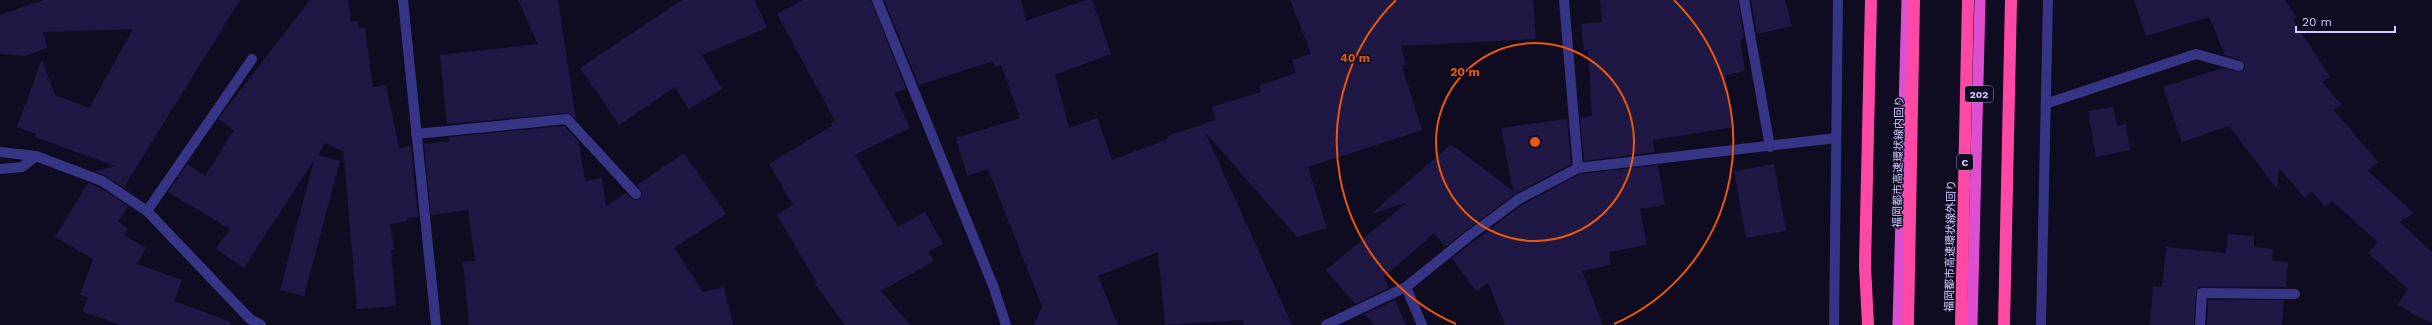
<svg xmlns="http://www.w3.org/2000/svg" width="2432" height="325" viewBox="0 0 2432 325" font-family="'Work Sans','Noto Sans JP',sans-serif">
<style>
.building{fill:#1f1744}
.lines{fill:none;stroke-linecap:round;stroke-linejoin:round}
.minor{stroke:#363484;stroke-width:10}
.trunk{stroke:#de4ed1;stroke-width:11}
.motorway{stroke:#ff48a3;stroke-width:12}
.ring{fill:none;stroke:#e8590c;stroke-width:2}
.labels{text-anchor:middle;stroke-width:3;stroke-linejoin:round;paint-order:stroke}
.shield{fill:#0f0c22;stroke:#9893bd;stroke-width:1}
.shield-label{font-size:10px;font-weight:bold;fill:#d2cdff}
.street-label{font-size:11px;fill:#d2cdff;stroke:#0f0c22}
.centre{fill:#e8590c;stroke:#0f0c22;stroke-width:2}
.ring-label{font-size:12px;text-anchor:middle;font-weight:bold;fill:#e8590c;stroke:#0f0c22;stroke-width:3;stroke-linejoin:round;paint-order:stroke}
</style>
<rect width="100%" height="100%" fill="#0f0c22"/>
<g class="building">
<polygon points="44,0 240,0 124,187 136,196 106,176 95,171 115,166 35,137 36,134 17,127 42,59 55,95 89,108 133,29 43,32 47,48 25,56 0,54 0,15"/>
<polygon points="310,0 348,0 351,22 357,21 359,28 365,28 373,87 386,85 399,148 411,146 418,217 407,218 408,221 390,224 394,249 391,249 396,306 357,309 343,146 342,151 325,143 318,155 340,161 304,296 280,290 314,160 244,268 216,249 230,229 168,192 187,164 205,176 234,130 218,119"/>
<polygon points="518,0 558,0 576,119 566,113 447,124 440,55 538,44"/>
<polygon points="682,0 755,0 767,28 702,55 722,89 689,109 675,87 619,125 580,68"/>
<polygon points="803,0 871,0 906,89 894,93 910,128 855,155 898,227 925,212 943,244 928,252 934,261 881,291 910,325 845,325 815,284 817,283 777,215 793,205 769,164 832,126 831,123 835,121 777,14"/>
<polygon points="884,0 1021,0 1026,21 1086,0 1092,0 1111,54 1055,75 1069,128 1097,118 1112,160 1168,139 1167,136 1216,120 1212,107 1261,92 1259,85 1296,73 1292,60 1311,54 1290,0 1533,0 1536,39 1401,46 1406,65 1402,66 1422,130 1308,167 1327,228 1297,237 1205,132 1292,325 1244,325 1242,320 1165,325 1158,252 1098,276 1118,325 1034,325 1042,306 988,169 967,176 956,138 1020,118 1001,65 995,67 993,61 919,85"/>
<polygon points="1600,0 1738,0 1744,38 1740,39 1745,71 1726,75 1734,127 1653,140 1655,152 1584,161 1580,118 1592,116 1588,50 1584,51 1581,24 1602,22"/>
<polygon points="1751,0 1785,0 1792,26 1757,34"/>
<polygon points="2134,0 2285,0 2297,18 2293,20 2330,77 2322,82 2341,104 2334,110 2378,162 2368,171 2414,213 2400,222 2432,252 2432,323 2413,314 2398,304 2408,289 2368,253 2378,242 2332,201 2325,207 2312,191 2305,198 2279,168 2277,189 2229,126 2182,142 2163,87 2222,68 2241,72 2245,68 2245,64 2241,60 2225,55 2209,17 2146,36"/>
<polygon points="2113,107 2117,126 2126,124 2130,150 2096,157 2088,111"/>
<polygon points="1567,119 1571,164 1515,194 1445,247 1434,233 1384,277 1389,288 1355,304 1326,270 1406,203 1371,214 1451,144 1513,191 1501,128"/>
<polygon points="564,126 579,142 585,181 602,178 606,206 626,193 634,200 640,199 642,192 637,185 684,153 726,214 674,248 703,292 724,287 733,325 469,325 463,262 475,261 468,210 431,215 424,144 449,141 449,137"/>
<polygon points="1774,164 1786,231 1746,238 1734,171"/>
<polygon points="1658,165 1665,205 1640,209 1647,245 1609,252 1611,265 1582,271 1603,325 1505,325 1488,283 1476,291 1452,258 1522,205 1580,174"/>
<polygon points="88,183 99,187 128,206 118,222 128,228 124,235 146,248 137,264 182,280 174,301 231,322 231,325 120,325 82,311 88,297 80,295 93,259 55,237"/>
<polygon points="2228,234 2254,236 2254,247 2273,249 2272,261 2288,262 2286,287 2199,287 2196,293 2194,325 2150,325 2153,286 2162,287 2166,247 2226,253"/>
<polygon points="1395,300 1406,325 1374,325 1364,314"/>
<polygon points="2208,300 2284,300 2282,325 2207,325"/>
</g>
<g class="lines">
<g class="minor">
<polyline points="403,0 436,325"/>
<polyline points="877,0 994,288 1006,325"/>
<polyline points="1564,0 1578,168"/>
<polyline points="1744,0 1770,147"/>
<polyline points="2048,103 2196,54 2239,66"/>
<polyline points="416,134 567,119 636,194"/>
<polyline points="0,152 36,156"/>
<polyline points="0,169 22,167 36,156 102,181 147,211 250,319 261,325"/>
<polyline points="147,211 252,59"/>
<polyline points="1406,287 1422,325"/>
<polyline points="1326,325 1406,287 1469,236 1519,199 1578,168 1836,138"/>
<polyline points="1834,325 1838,0"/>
<polyline points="2041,325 2048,0"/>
<polyline points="2200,325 2202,293 2295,294"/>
</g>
<g class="trunk">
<polyline points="1898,325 1907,0"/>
<polyline points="1972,325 1980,0"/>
</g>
<g class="motorway">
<polyline points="1868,325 1865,266 1871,0"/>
<polyline points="1908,325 1914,0"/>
<polyline points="1961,325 1968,0"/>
<polyline points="2004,325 2011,0"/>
</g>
</g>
<g class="ring">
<circle cx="1535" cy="142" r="99"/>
<path d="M1456 324A199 199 0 0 1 1396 0M1674 0A199 199 0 0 1 1614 324"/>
</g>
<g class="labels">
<g class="shield">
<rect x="1965" y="86" width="28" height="16" rx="3"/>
<rect x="1957" y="154" width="16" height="16" rx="3"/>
</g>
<g class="shield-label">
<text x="1979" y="98">202</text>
<text x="1965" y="166">C</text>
</g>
<g class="street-label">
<text transform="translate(1898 162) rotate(-89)" y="4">福岡都市高速環状線内回り</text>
<text transform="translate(1950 246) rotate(-89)" y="4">福岡都市高速環状線外回り</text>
</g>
</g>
<circle cx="1535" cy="142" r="6" class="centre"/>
<g class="ring-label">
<text x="1355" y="62">40 m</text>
<text x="1465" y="76">20 m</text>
</g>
<path d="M2296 26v6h99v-6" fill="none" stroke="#d2cdff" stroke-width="2"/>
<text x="2302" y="26" font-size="12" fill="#d2cdff" stroke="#0f0c22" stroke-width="3" paint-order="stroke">20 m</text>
</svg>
